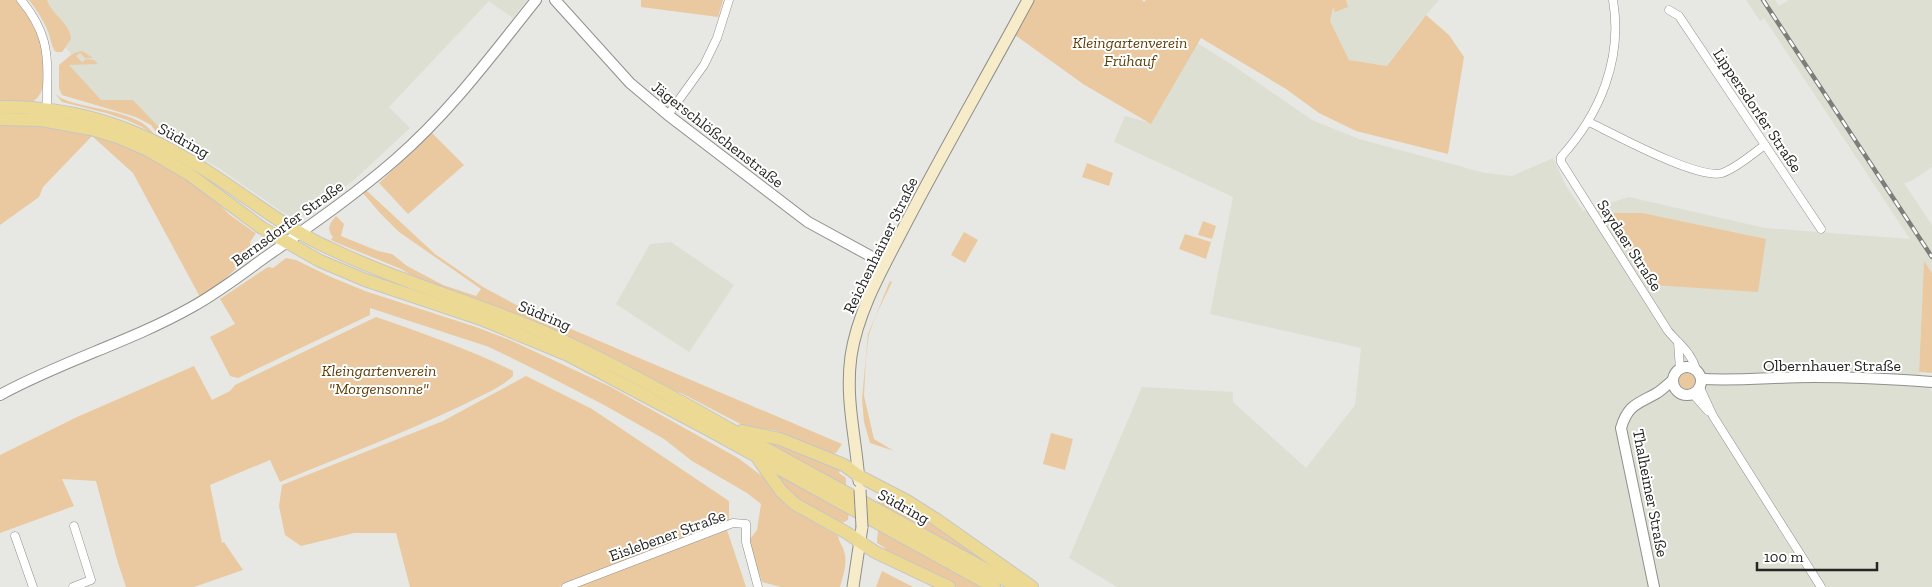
<svg xmlns="http://www.w3.org/2000/svg" width="1932" height="587" viewBox="0 0 1932 587" font-family="'Zilla Slab',serif">
<style>
.built{fill:#dddfd3}
.green{fill:#eac9a0}
.lines{fill:none;stroke-linecap:round;stroke-linejoin:round}
.minor-casing{stroke:#8f8f8b;stroke-width:9}
.tertiary-casing{stroke:#8f8f8b;stroke-width:12}
.secondary-casing{stroke:#8f8f8b;stroke-width:13}
.primary-casing{stroke:#c6c6c6;stroke-width:14}
.minor{stroke:#fff;stroke-width:8}
.tertiary{stroke:#fff;stroke-width:10}
.secondary{stroke:#f6ecc9;stroke-width:11}
.primary{stroke:#ecd993;stroke-width:12}
.rail-casing{stroke:#7d7d7a;stroke-width:4.5}
.rail{stroke:#fff;stroke-width:2.5;stroke-dasharray:8;stroke-linecap:butt}
.secondary-bridge-casing{stroke:#8f8f8b;stroke-width:13;stroke-linecap:butt}
.secondary-bridge{stroke:#f6ecc9;stroke-width:11}
.labels{text-anchor:middle;stroke-width:4;stroke-linejoin:round;paint-order:stroke}
.park-label{font-size:16px;font-style:italic;fill:#5e3d05;stroke:#fff}
.street-label{font-size:16px;fill:#252523;stroke:#fff}
</style>
<rect width="100%" height="100%" fill="#e7e8e3"/>
<g class="built">
<polygon points="29,0 527,0 513,18 489,1 389,107 410,128 354,180 306,216 296,218 285,214 217,167 157,133 151,125 140,119 113,109 62,95 59,88 59,65 71,54 66,48 60,52 54,51 46,27 37,10"/>
<polygon points="1330,0 1439,0 1419,23 1387,66 1349,60 1330,21 1333,3"/>
<polygon points="1746,0 1775,0 1779,6 1789,0 1932,0 1932,167 1911,181 1904,183 1932,225 1932,273 1924,262 1919,372 1932,392 1932,587 1117,587 1069,558 1142,387 1233,392 1233,402 1306,468 1355,405 1361,348 1210,314 1233,197 1114,142 1125,116 1151,123 1197,43 1234,66 1312,120 1359,139 1485,173 1512,176 1553,158 1566,186 1583,211 1629,197 1765,228 1910,239 1764,18 1760,21"/>
<polygon points="671,242 734,285 689,352 616,304 650,244"/>
</g>
<g class="green">
<path d="M0 0H16C23 8 30 16 35 25 42 41 52 88 35 100 26 105 10 103 0 103Z"/>
<path d="M29 0H47C52 15 70 23 71 39L62 52H56C51 47 51 39 49 33 44 21 37 10 29 0Z"/>
<polygon points="641,0 723,0 718,17 641,7"/>
<polygon points="1030,0 1142,0 1144,2 1146,0 1346,0 1348,7 1335,12 1333,7 1330,21 1349,60 1387,66 1426,15 1449,35 1464,57 1448,154 1356,131 1319,113 1286,89 1201,38 1151,124 1083,84 1012,33"/>
<polygon points="82,51 93,58 85,58 80,53 76,56 82,62 86,59 94,60 98,64 69,65 101,100 133,100 172,141 157,133 151,125 136,117 62,95 59,88 59,65 74,53"/>
<path d="M54 92C57 95 60 98 63 99 85 109 142 111 154 135L142 127 127 120 106 113 62 102Z"/>
<polygon points="0,125 54,127 94,134 147,154 204,190 230,215 254,232 256,233 250,242 252,254 218,285 200,297 133,173 92,136 43,187 39,197 0,225"/>
<polygon points="432,133 464,165 408,214 379,183"/>
<polygon points="1087,163 1113,173 1109,186 1082,177"/>
<path d="M366 190 435 254 483 287 524 309 842 444 836 453 829 454 774 430 746 427 681 393 669 389 416 278 401 269 335 242 331 240 333 237C326 229 330 223 336 216L344 224 341 236 378 251 392 254 407 266 443 285 476 296 481 289 399 232 380 213 362 192Z"/>
<polygon points="1607,213 1642,213 1766,239 1758,292 1653,285"/>
<polygon points="1203,221 1216,226 1212,239 1198,235"/>
<polygon points="964,232 978,240 965,263 951,255"/>
<polygon points="1185,234 1211,242 1206,259 1179,249"/>
<path d="M286 258 296 260 331 277 365 291 476 327 510 340 611 387 738 458 766 479 788 507 838 536C839 542 843 546 844 551 848 562 843 576 840 587H781L762 582 751 549 750 539 757 530 761 504 747 493 692 461 664 439 604 405 544 374 489 347 370 308V315L238 378 230 376 210 337 235 324 220 299 268 267 273 268Z"/>
<polygon points="1924,261 1932,273 1932,373 1919,372"/>
<polygon points="890,281 892,282 876,315 869,334 866,358 864,396 874,439 894,451 870,443 864,422 862,399 868,334"/>
<path d="M376 317C422 333 469 349 513 371V376C501 388 482 395 467 403 406 432 343 456 280 482L270 460 210 485 222 543 224 542 243 570 194 587H126L118 563 96 481 62 479 74 506 0 533V455L77 417 194 366 212 400 230 391 235 385Z"/>
<circle cx="1687" cy="381" r="8"/>
<polygon points="526,376 592,409 729,501 729,520 636,559 559,587 410,587 396,533 354,533 301,546 285,535 279,506 282,485 443,421"/>
<polygon points="1051,433 1073,439 1065,470 1043,464"/>
<polygon points="760,438 775,440 840,470 839,473 846,478 846,488"/>
<polygon points="770,469 849,512 848,520 842,523 795,499"/>
<polygon points="884,495 888,495 1015,578 878,504 877,498"/>
<polygon points="878,529 985,587 957,587 884,551 885,548 877,543"/>
<polygon points="727,530 746,587 575,587"/>
<polygon points="882,571 913,587 876,587"/>
</g>
<g class="lines">
<g class="minor-casing">
<g id="minor">
<path d="M21 0C45 29 49 51 47 88 47 96 48 105 45 112"/>
<path d="M1613 0C1623 59 1600 114 1561 157V162L1668 331C1679 344 1691 352 1696 369"/>
<polyline points="1669,10 1679,16 1821,229"/>
<polyline points="668,115 704,65 717,38 729,0"/>
<path d="M1589 122C1614 134 1698 180 1722 173 1737 168 1752 154 1765 145"/>
<polyline points="1678,342 1680,369"/>
<polyline points="1700,388 1713,416 1821,587"/>
<polyline points="1693,394 1708,411"/>
<polyline points="15,536 33,587"/>
<polyline points="73,587 91,580 74,526"/>
<polyline points="566,587 733,523 746,524 746,542 758,587"/>
</g>
</g>
<g class="tertiary-casing">
<g id="tertiary">
<polyline points="555,0 630,83 668,115 808,222 885,264"/>
<circle cx="1687" cy="381" r="14"/>
<path d="M1702 379C1739 381 1776 377 1813 377 1853 377 1892 379 1932 382"/>
<path d="M0 395C62 361 130 342 192 307 219 292 242 274 267 256 311 225 356 194 396 159 450 112 492 55 536 0"/>
<path d="M1654 587 1621 428C1628 404 1638 404 1657 393 1663 389 1668 384 1673 380"/>
</g>
</g>
<g class="secondary-casing">
<g id="secondary">
<path d="M859 481C856 438 845 400 851 356 858 310 883 268 904 227 944 150 987 76 1028 0"/>
<polyline points="853,587 862,527"/>
</g>
</g>
<g class="primary-casing">
<g id="primary">
<path d="M0 107C82 106 146 131 213 175 251 200 287 229 329 248 408 286 493 307 572 345 632 373 690 407 748 439 838 488 928 538 1018 587"/>
<polyline points="0,119 41,120 91,129 118,137 148,150 189,174 262,228 320,261 365,280 481,319 568,355 709,430 994,587"/>
<polyline points="742,431 780,439 844,465 859,476 907,501 937,520 1032,587"/>
<polyline points="759,460 781,491 795,504 847,533 875,552 949,587"/>
</g>
</g>
<use href="#minor" class="minor"/>
<use href="#tertiary" class="tertiary"/>
<use href="#secondary" class="secondary"/>
<use href="#primary" class="primary"/>
<g class="rail-casing">
<polyline id="rail" points="1763,0 1932,257"/>
</g>
<use href="#rail" class="rail"/>
<g class="secondary-bridge-casing">
<polyline id="secondary-bridge" points="860,490 862,527"/>
</g>
<use href="#secondary-bridge" class="secondary-bridge"/>
</g>
<g class="labels">
<g class="park-label">
<text x="1130" y="48">Kleingartenverein<tspan x="1130" dy="18">Frühauf</tspan></text>
<text x="379" y="376">Kleingartenverein<tspan x="379" dy="18">"Morgensonne"</tspan></text>
</g>
<g class="street-label">
<text transform="translate(1758 110) rotate(56)" y="6">Lippersdorfer Straße</text>
<text transform="translate(718 134) rotate(38)" y="6">Jägerschlößchenstraße</text>
<text transform="translate(184 140) rotate(29)" y="6">Südring</text>
<text transform="translate(287 223) rotate(-36)" y="6">Bernsdorfer Straße</text>
<text transform="translate(880 245) rotate(-64)" y="6">Reichenhainer Straße</text>
<text transform="translate(1630 245) rotate(57)" y="6">Saydaer Straße</text>
<text transform="translate(545 315) rotate(23)" y="6">Südring</text>
<text x="1832" y="371">Olbernhauer Straße</text>
<text transform="translate(1651 493) rotate(79)" y="6">Thalheimer Straße</text>
<text transform="translate(904 506) rotate(29)" y="6">Südring</text>
<text transform="translate(667 535) rotate(-20)" y="6">Eislebener Straße</text>
</g>
</g>
<path d="M1757 562v8h120v-8" fill="none" stroke="#252523" stroke-width="2.5"/>
<text x="1764" y="562" font-size="15" fill="#252523" stroke="#ffffff" stroke-width="4" paint-order="stroke">100 m</text>
</svg>
